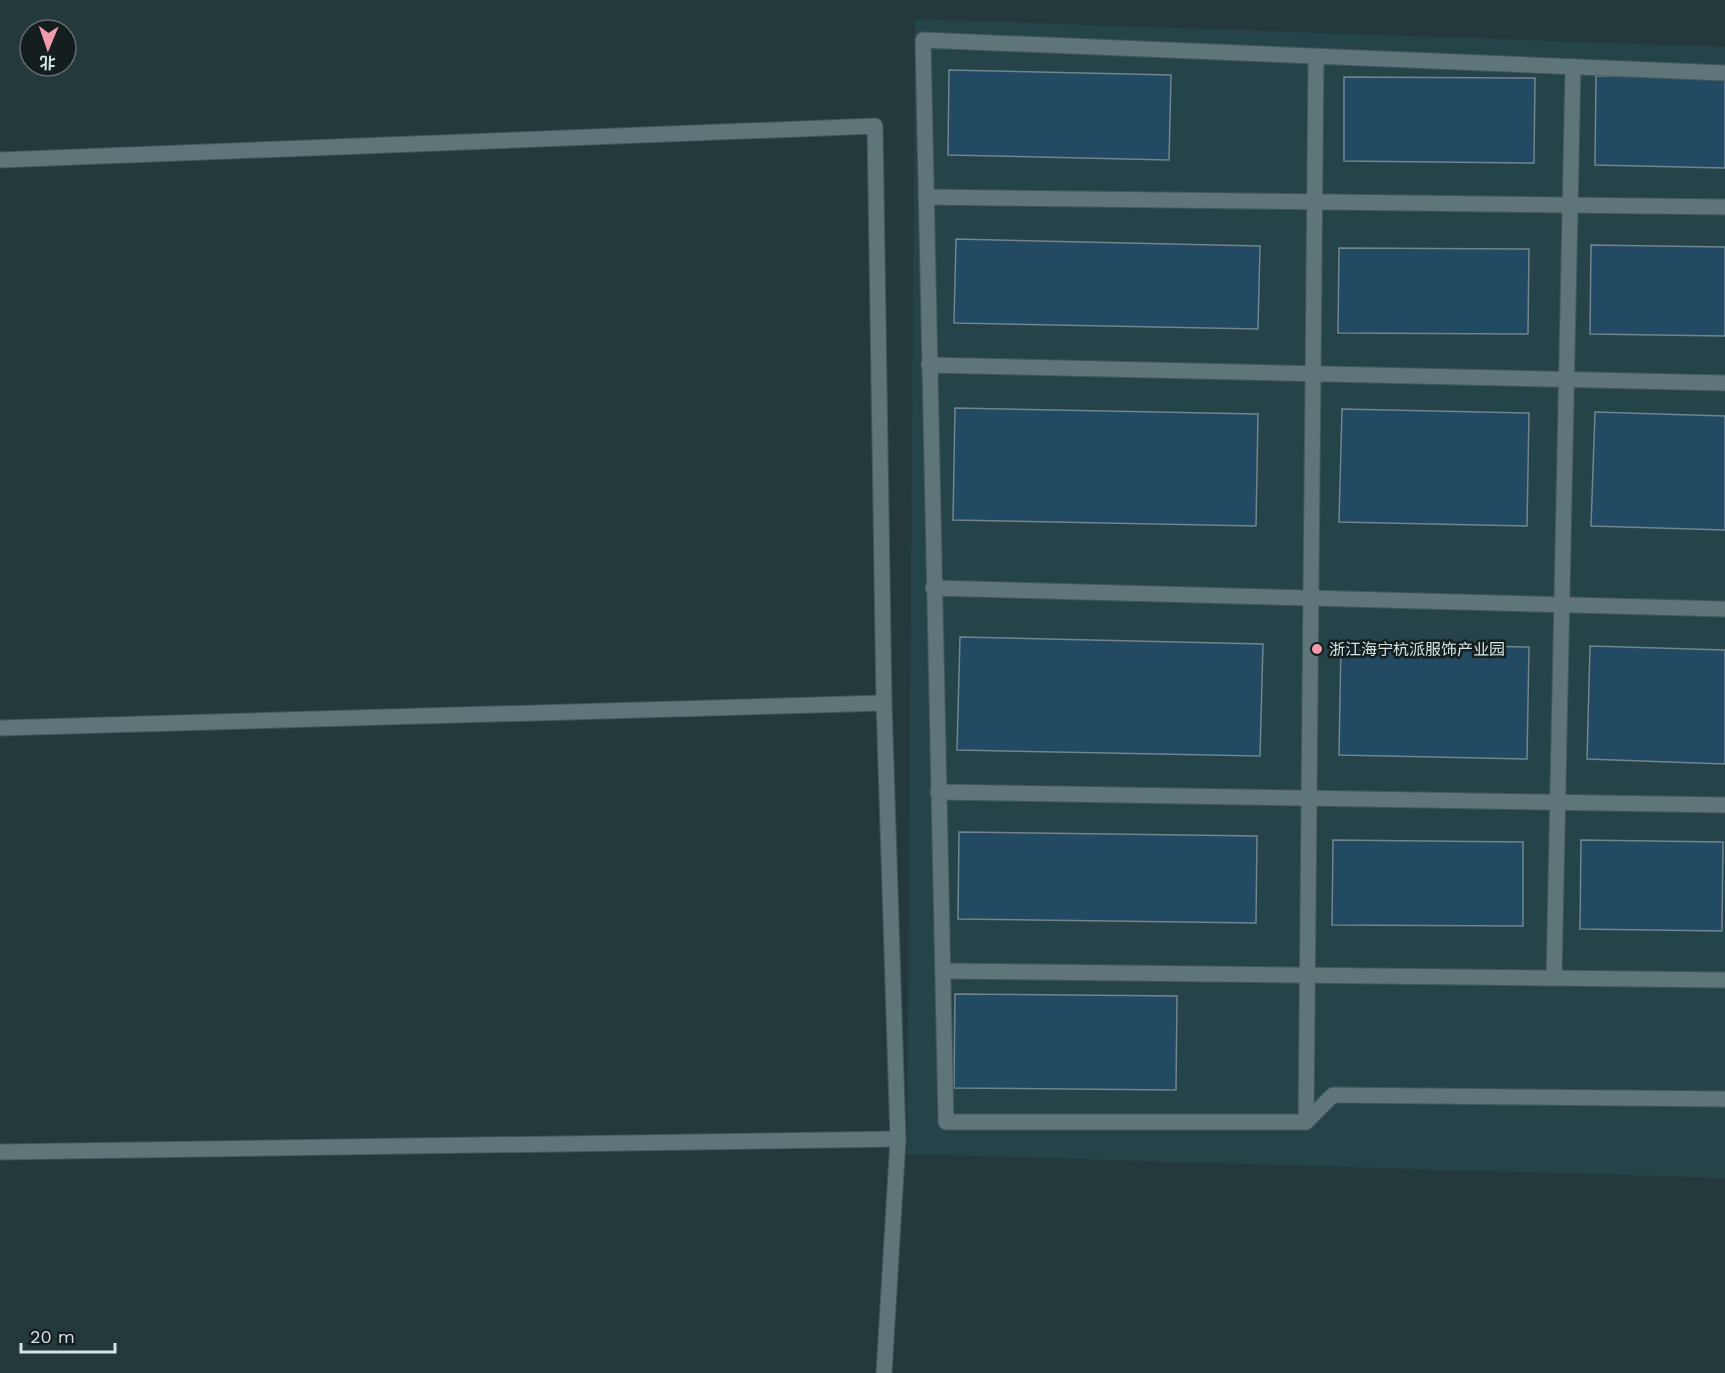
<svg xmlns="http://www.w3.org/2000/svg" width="1725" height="1373" viewBox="0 0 1725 1373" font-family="'Work Sans','Noto Sans SC',sans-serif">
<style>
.built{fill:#254449}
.building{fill:#224a63;stroke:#728490;stroke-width:1.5}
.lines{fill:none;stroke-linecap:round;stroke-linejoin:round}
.minor-casing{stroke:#435759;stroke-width:17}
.minor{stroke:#5e7679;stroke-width:15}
.poi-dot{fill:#f39aac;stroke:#141e1f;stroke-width:2}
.labels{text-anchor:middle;stroke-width:5;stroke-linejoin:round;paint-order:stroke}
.poi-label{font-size:16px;fill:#d6e3e5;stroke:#141e1f;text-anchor:start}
</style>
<rect width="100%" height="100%" fill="#23393c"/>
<polygon class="built" points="915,19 1725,47 1725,1178 907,1154"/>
<g class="building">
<polygon points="949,70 1171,75 1169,160 948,155"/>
<polygon points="1596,76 1725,78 1725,168 1595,165"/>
<polygon points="1344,77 1535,78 1534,163 1344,161"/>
<polygon points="956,239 1260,246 1258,329 954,323"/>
<polygon points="1591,245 1725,247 1725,336 1590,334"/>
<polygon points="1339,248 1529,249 1528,334 1338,333"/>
<polygon points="955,408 1258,414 1256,526 953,520"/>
<polygon points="1342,409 1529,413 1527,526 1339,522"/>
<polygon points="1595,412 1725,416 1725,530 1591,526"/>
<polygon points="960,637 1263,644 1260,756 957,750"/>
<polygon points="1341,643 1529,647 1527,759 1339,755"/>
<polygon points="1590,646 1725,650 1725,764 1587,759"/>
<polygon points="959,832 1257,836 1256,923 958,919"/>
<polygon points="1333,840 1523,842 1523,926 1332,925"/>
<polygon points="1581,840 1723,842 1722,931 1580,929"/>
<polygon points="955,994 1177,996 1176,1090 954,1088"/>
</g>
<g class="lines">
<g class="minor-casing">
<g id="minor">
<polyline points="1725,73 923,40 946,1122 1306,1122 1333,1095 1725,1099"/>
<polyline points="0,160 875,126 884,703 898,1139 884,1373"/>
<polyline points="926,197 1725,207"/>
<polyline points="929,365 1725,383"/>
<polyline points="933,588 1725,609"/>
<polyline points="0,728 884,703"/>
<polyline points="938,792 1725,805"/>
<polyline points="943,971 1725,980"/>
<polyline points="1554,978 1573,67"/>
<polyline points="1306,1122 1316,57"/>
<polyline points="0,1152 898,1139"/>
</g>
</g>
<use href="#minor" class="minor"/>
</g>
<circle class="poi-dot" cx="1317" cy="649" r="6"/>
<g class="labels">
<g class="poi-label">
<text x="1329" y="655">浙江海宁杭派服饰产业园</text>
</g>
</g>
<g transform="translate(48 48) rotate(182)"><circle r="28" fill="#141e1f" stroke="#626d6e" stroke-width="1.5"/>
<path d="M0-4.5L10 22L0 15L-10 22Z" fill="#f39aac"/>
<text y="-9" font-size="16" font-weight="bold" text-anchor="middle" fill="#d6e3e5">北</text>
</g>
<path d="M21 1343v9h94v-9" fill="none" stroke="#d6e3e5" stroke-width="3"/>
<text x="30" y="1343" font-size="18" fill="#d6e3e5" stroke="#141e1f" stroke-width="4.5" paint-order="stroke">20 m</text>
</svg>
